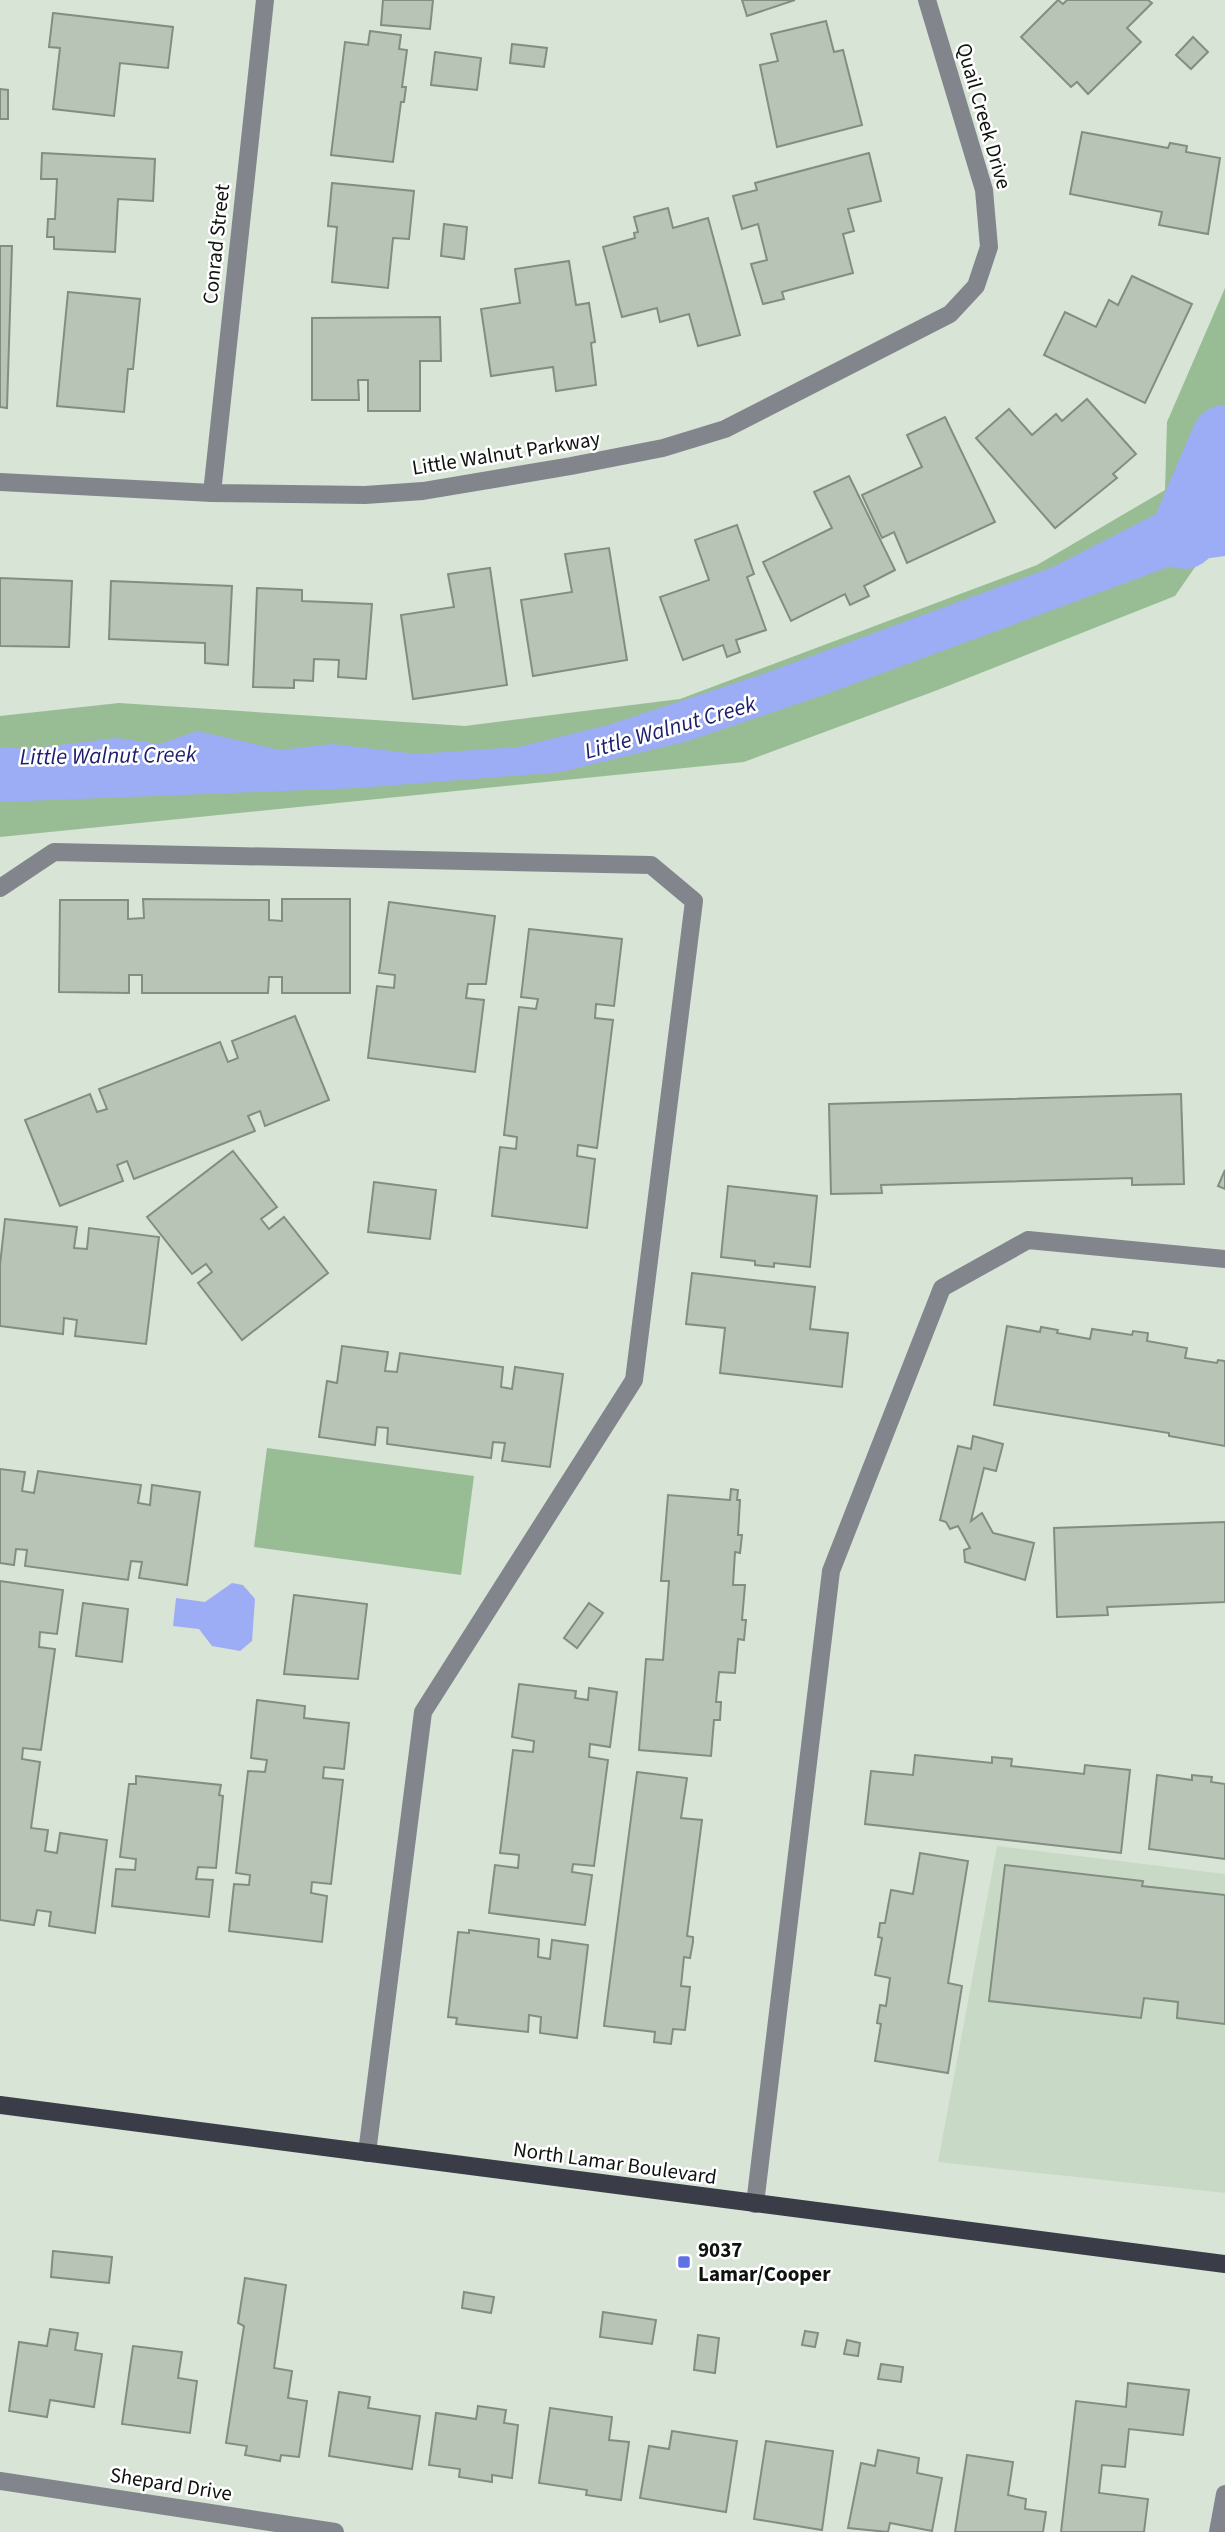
<svg xmlns="http://www.w3.org/2000/svg" width="1225" height="2532" viewBox="0 0 1225 2532" font-family="'Source Sans 3',sans-serif">
<style>
.built{fill:#c8dac6}
.green{fill:#98bd94}
.water{fill:#9dadf5}
.lines{fill:none;stroke-linecap:round;stroke-linejoin:round}
.river{stroke:#9dadf5;stroke-width:68}
.building{fill:#b8c4b6;stroke:#828e81;stroke-width:2}
.lane{stroke:#83858c;stroke-width:18}
.street{stroke:#83858c;stroke-width:18}
.primary{stroke:#3a3d48;stroke-width:18}
.poi-dot{fill:#6070e7;stroke:#fff;stroke-width:2.5}
.labels{text-anchor:middle;stroke-width:5;stroke-linejoin:round;paint-order:stroke}
.street-label{font-size:21px;fill:#0f130f;stroke:#fff}
.poi-label{font-size:21px;font-weight:bold;fill:#0f130f;stroke:#fff;text-anchor:start}
.water-label{font-size:23px;font-style:italic;fill:#1d1d6e;stroke:#fff}
</style>
<rect width="100%" height="100%" fill="#d7e4d6"/>
<polygon class="built" points="997,1846 1225,1874 1225,2193 938,2162"/>
<g class="green">
<polygon points="1225,288 1225,524 1175,596 935,691 744,762 0,837 0,716 119,703 465,726 680,699 1037,565 1165,490 1167,422"/>
<polygon points="267,1448 474,1476 461,1575 254,1547"/>
</g>
<g class="water">
<polygon points="1202,510 1225,513 1225,556 1182,562 821,696 688,741 561,772 359,788 0,802 0,747 27,749 116,738 160,744 197,731 280,750 333,744 417,754 518,747 608,725 763,674 1053,567 1156,514"/>
<polygon points="232,1583 243,1585 255,1599 252,1641 240,1651 212,1646 199,1629 173,1626 176,1598 205,1602"/>
</g>
<g class="lines">
<polyline class="river" points="1184,535 1225,439"/>
</g>
<g class="building">
<polygon points="383,0 433,0 430,29 381,25"/>
<polygon points="742,0 795,0 747,16"/>
<polygon points="1058,0 1063,4 1067,0 1148,0 1152,3 1127,28 1141,42 1088,94 1077,82 1071,87 1021,37"/>
<polygon points="53,13 173,27 168,68 120,63 114,116 53,109 60,48 49,47"/>
<polygon points="826,21 834,52 843,50 862,125 777,147 760,65 778,61 771,34"/>
<polygon points="370,31 401,35 399,49 407,50 402,87 406,87 404,102 401,102 393,162 331,155 345,42 368,45"/>
<polygon points="1193,37 1208,52 1191,69 1176,55"/>
<polygon points="512,44 547,48 544,67 510,63"/>
<polygon points="435,52 481,58 477,90 431,85"/>
<polygon points="0,89 8,90 8,119 0,119"/>
<polygon points="1082,132 1168,148 1170,143 1187,146 1186,152 1220,158 1208,234 1159,225 1162,212 1070,194"/>
<polygon points="42,153 155,159 153,201 118,199 115,252 54,249 54,237 47,237 48,219 55,219 57,179 41,179"/>
<polygon points="869,153 881,201 848,209 854,231 843,234 853,273 782,292 784,299 763,304 751,264 767,260 758,224 742,229 733,196 757,190 755,183"/>
<polygon points="332,183 414,191 409,239 393,238 388,288 332,282 337,227 328,226"/>
<polygon points="668,208 673,228 708,218 740,335 698,346 689,314 660,322 657,308 622,317 603,247 635,238 634,233 638,232 634,217"/>
<polygon points="444,224 467,227 464,259 441,256"/>
<polygon points="0,246 12,246 7,408 0,407"/>
<polygon points="569,261 576,305 589,303 595,342 591,343 596,385 556,391 553,367 491,376 481,309 520,303 515,269"/>
<polygon points="1132,276 1192,304 1145,403 1044,355 1065,312 1096,327 1109,300 1118,305"/>
<polygon points="68,292 140,299 133,369 128,369 124,412 57,406"/>
<polygon points="440,317 441,361 420,361 420,411 368,411 368,380 358,380 359,400 312,400 312,318"/>
<polygon points="1087,399 1136,454 1113,474 1117,478 1055,528 976,438 1009,409 1032,435 1056,414 1062,421"/>
<polygon points="945,417 995,522 907,563 894,532 882,538 862,495 922,467 907,435"/>
<polygon points="849,476 895,570 864,586 869,596 850,605 845,594 791,621 763,562 832,528 814,492"/>
<polygon points="737,525 754,574 747,577 766,630 736,640 740,652 727,657 723,645 683,660 660,597 709,580 695,540"/>
<polygon points="609,548 627,660 533,676 521,600 572,592 565,554"/>
<polygon points="490,568 507,685 413,699 401,615 454,607 448,574"/>
<polygon points="0,578 72,581 69,647 0,646"/>
<polygon points="111,581 232,586 228,665 205,663 205,643 109,639"/>
<polygon points="257,588 302,590 302,601 372,604 366,679 338,677 339,660 314,659 313,681 294,680 294,688 253,687"/>
<polygon points="143,899 269,900 269,920 282,921 282,899 350,899 350,993 282,993 282,977 269,977 268,993 142,993 142,975 129,975 129,993 59,992 60,900 128,900 128,919 144,918"/>
<polygon points="389,902 495,916 486,984 468,984 466,998 484,1000 475,1072 368,1058 377,986 394,988 395,975 379,973"/>
<polygon points="529,929 622,939 614,1006 596,1004 595,1018 613,1020 597,1148 578,1145 577,1156 595,1159 587,1228 492,1216 500,1147 516,1149 517,1137 504,1135 519,1007 536,1009 538,999 521,997"/>
<polygon points="295,1016 329,1100 265,1126 260,1111 248,1116 255,1131 134,1179 127,1161 117,1165 123,1181 60,1206 25,1120 90,1094 97,1112 107,1109 99,1089 220,1042 228,1062 238,1058 232,1041"/>
<polygon points="1181,1094 1184,1184 1132,1185 1132,1178 881,1185 882,1193 831,1194 829,1104"/>
<polygon points="233,1151 277,1207 261,1219 269,1229 284,1217 328,1273 242,1340 198,1283 212,1272 206,1264 192,1274 147,1217"/>
<polygon points="1225,1170 1225,1189 1218,1186"/>
<polygon points="374,1182 436,1190 430,1239 368,1232"/>
<polygon points="728,1186 817,1196 810,1267 774,1263 774,1267 755,1265 755,1261 721,1257"/>
<polygon points="5,1219 77,1227 74,1248 87,1249 89,1228 159,1237 146,1344 75,1336 77,1320 64,1318 63,1334 0,1326 0,1265"/>
<polygon points="692,1273 815,1287 810,1329 848,1333 842,1387 720,1373 725,1328 686,1324"/>
<polygon points="1007,1326 1040,1332 1041,1327 1058,1330 1057,1333 1090,1339 1092,1329 1132,1335 1133,1331 1148,1333 1147,1341 1187,1348 1185,1358 1217,1363 1218,1360 1225,1361 1225,1446 1169,1436 1169,1433 994,1405"/>
<polygon points="342,1346 388,1352 385,1371 397,1372 400,1353 503,1367 501,1387 512,1389 515,1367 563,1374 550,1467 502,1461 505,1443 493,1442 491,1458 387,1444 388,1428 377,1427 375,1445 319,1437 327,1381 337,1383"/>
<polygon points="973,1436 1003,1444 996,1471 984,1468 971,1521 982,1513 993,1533 1034,1543 1025,1580 965,1562 964,1550 970,1548 958,1526 950,1529 946,1522 940,1520 958,1446 971,1449"/>
<polygon points="0,1469 25,1472 22,1491 34,1493 38,1471 141,1485 138,1503 150,1505 152,1485 200,1492 187,1585 139,1578 142,1562 131,1561 128,1580 25,1566 27,1550 16,1549 14,1565 0,1563"/>
<polygon points="731,1489 738,1490 737,1500 740,1500 738,1535 742,1535 740,1553 735,1552 733,1585 745,1585 742,1620 746,1620 744,1640 738,1639 735,1673 719,1672 716,1702 721,1702 720,1720 714,1720 711,1756 639,1750 646,1659 663,1660 669,1581 661,1581 668,1495 730,1500"/>
<polygon points="1225,1522 1225,1602 1107,1607 1108,1615 1057,1617 1054,1528"/>
<polygon points="0,1581 63,1590 57,1634 40,1632 39,1647 55,1649 41,1750 23,1748 22,1759 40,1762 31,1828 48,1830 45,1851 57,1853 60,1833 107,1840 95,1933 49,1926 51,1912 37,1910 34,1925 0,1920"/>
<polygon points="294,1595 367,1604 358,1679 284,1674"/>
<polygon points="83,1603 128,1609 122,1662 76,1656"/>
<polygon points="589,1603 603,1613 577,1648 564,1638"/>
<polygon points="519,1684 576,1691 575,1698 588,1700 589,1688 617,1692 610,1747 590,1744 589,1757 608,1760 594,1866 573,1864 572,1872 592,1875 585,1925 489,1913 495,1865 518,1868 519,1855 500,1853 513,1750 533,1752 534,1741 512,1737"/>
<polygon points="257,1700 305,1706 304,1718 349,1723 344,1769 324,1767 323,1778 343,1780 331,1884 312,1882 311,1893 327,1896 322,1942 229,1931 234,1884 249,1885 250,1875 236,1873 248,1771 265,1772 267,1760 251,1758"/>
<polygon points="915,1755 992,1763 992,1757 1012,1759 1011,1766 1084,1774 1085,1765 1130,1770 1121,1853 865,1824 871,1771 913,1775"/>
<polygon points="637,1772 687,1778 681,1818 702,1820 687,1936 693,1937 693,1942 690,1958 684,1957 681,1986 690,1987 685,2030 673,2029 671,2044 654,2042 655,2032 604,2026"/>
<polygon points="1157,1775 1192,1780 1192,1775 1212,1777 1211,1782 1225,1784 1225,1859 1149,1849"/>
<polygon points="136,1776 221,1785 219,1795 223,1796 216,1868 198,1867 196,1879 213,1880 209,1917 112,1906 116,1869 135,1870 136,1859 120,1857 129,1784 136,1784"/>
<polygon points="920,1853 968,1861 948,1983 962,1986 948,2073 875,2061 881,2024 877,2023 880,2005 886,2006 890,1978 875,1975 882,1938 878,1937 880,1923 885,1923 891,1890 913,1894"/>
<polygon points="1005,1865 1143,1881 1142,1886 1225,1895 1225,2024 1177,2018 1178,2002 1144,1998 1141,2018 989,2001"/>
<polygon points="469,1930 539,1939 538,1957 550,1959 552,1940 588,1945 577,2038 540,2033 541,2017 529,2015 528,2032 456,2024 457,2018 448,2017 458,1932 469,1933"/>
<polygon points="53,2251 112,2257 109,2283 51,2277"/>
<polygon points="245,2278 286,2285 274,2368 292,2371 288,2398 307,2401 299,2457 281,2455 280,2461 245,2455 247,2446 226,2443 244,2326 238,2323"/>
<polygon points="464,2292 494,2297 491,2313 462,2308"/>
<polygon points="603,2312 656,2320 652,2344 600,2337"/>
<polygon points="50,2329 78,2333 75,2350 102,2354 94,2407 50,2400 47,2417 9,2411 19,2342 47,2346"/>
<polygon points="805,2331 818,2333 815,2347 802,2345"/>
<polygon points="698,2335 719,2338 715,2373 694,2370"/>
<polygon points="847,2340 860,2343 858,2356 844,2354"/>
<polygon points="133,2346 182,2352 178,2378 197,2381 190,2433 122,2424"/>
<polygon points="881,2364 903,2367 901,2382 878,2379"/>
<polygon points="1128,2383 1189,2390 1183,2435 1129,2429 1125,2467 1102,2465 1099,2493 1148,2499 1144,2532 1061,2532 1076,2401 1126,2407"/>
<polygon points="339,2392 370,2397 368,2408 420,2416 412,2469 329,2456"/>
<polygon points="478,2406 506,2410 504,2423 518,2425 512,2478 492,2475 492,2482 459,2477 460,2469 429,2465 436,2413 476,2419"/>
<polygon points="550,2408 612,2417 609,2440 629,2442 621,2500 586,2495 587,2490 539,2483"/>
<polygon points="672,2431 737,2441 726,2512 640,2498 649,2446 669,2449"/>
<polygon points="766,2441 833,2451 822,2530 754,2519"/>
<polygon points="878,2450 919,2458 917,2473 942,2478 932,2531 890,2523 888,2532 848,2528 861,2463 875,2466"/>
<polygon points="967,2455 1013,2462 1008,2495 1026,2499 1025,2509 1046,2512 1043,2532 955,2532"/>
</g>
<g class="lines">
<g class="lane">
<polyline points="0,888 54,852 651,865 694,901 634,1380 423,1712 367,2153"/>
<polyline points="755,2204 831,1571 942,1288 1028,1240 1225,1259"/>
</g>
<g class="street">
<polyline points="0,482 212,493 365,495 423,491 571,466 663,448 725,429 950,314 976,286 989,247 984,190 927,0"/>
<polyline points="212,493 265,0"/>
<polyline points="0,2481 335,2532"/>
<polyline points="1218,2532 1225,2494"/>
</g>
<polyline class="primary" points="0,2105 1225,2264"/>
</g>
<rect class="poi-dot" x="677" y="2255" width="14" height="14" rx="3.5"/>
<g class="labels">
<g class="street-label">
<text transform="translate(984 116) rotate(74)" y="7">Quail Creek Drive</text>
<text transform="translate(216 244) rotate(-84)" y="7">Conrad Street</text>
<text transform="translate(506 453) rotate(-9)" y="7">Little Walnut Parkway</text>
<text transform="translate(615 2163) rotate(8)" y="7">North Lamar Boulevard</text>
<text transform="translate(171 2484) rotate(9)" y="7">Shepard Drive</text>
</g>
<g class="poi-label">
<text x="698" y="2257">9037<tspan x="698" dy="24">Lamar/Cooper</tspan></text>
</g>
<g class="water-label">
<text transform="translate(670 727) rotate(-16)" y="8">Little Walnut Creek</text>
<text transform="translate(108 755) rotate(-1)" y="8">Little Walnut Creek</text>
</g>
</g>
</svg>
